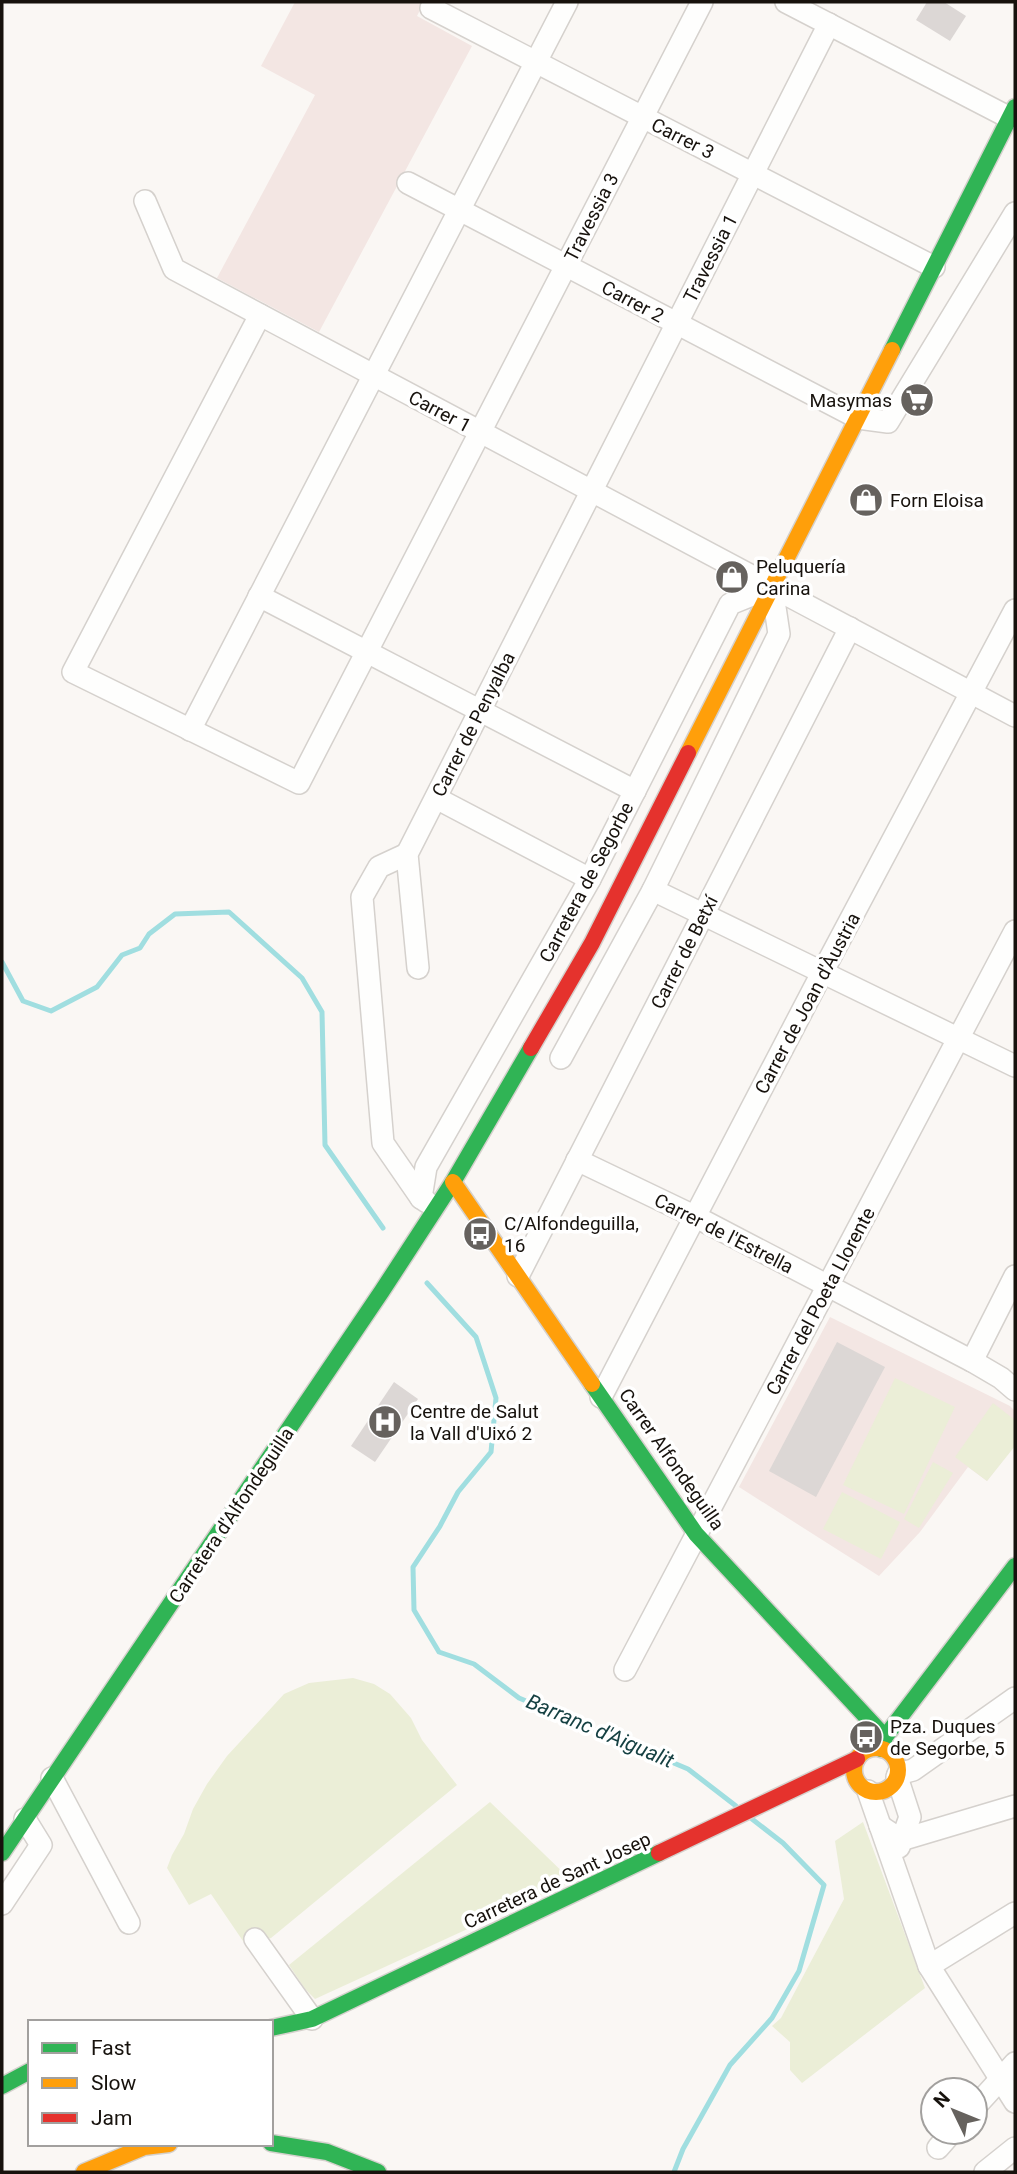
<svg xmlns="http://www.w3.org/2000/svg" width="1017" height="2174" viewBox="0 0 1017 2174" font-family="Roboto,sans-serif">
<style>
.education{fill:#f3e6e3}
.green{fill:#ebeed7}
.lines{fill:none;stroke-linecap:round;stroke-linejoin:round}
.stream{stroke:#a0dee0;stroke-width:5}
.building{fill:#dcd7d5}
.street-casing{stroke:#d5d1cd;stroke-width:24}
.fast-casing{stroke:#d5d1cd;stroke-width:19}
.slow-casing{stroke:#d5d1cd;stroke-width:19}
.jam-casing{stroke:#d5d1cd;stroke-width:19}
.street{stroke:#fefefd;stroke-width:21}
.fast{stroke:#30b455;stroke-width:16}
.slow{stroke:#ff9f0a;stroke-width:16}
.jam{stroke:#e5322d;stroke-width:16}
.labels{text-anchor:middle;stroke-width:7;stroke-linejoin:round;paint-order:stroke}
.street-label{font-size:19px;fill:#17120d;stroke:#fff}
.poi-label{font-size:19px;fill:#17120d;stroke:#fff;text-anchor:start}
.water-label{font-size:21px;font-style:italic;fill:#164143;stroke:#fff}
</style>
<rect width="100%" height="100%" fill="#faf7f4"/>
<g class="education">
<polygon points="295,2 424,2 417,16 472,46 319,332 217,278 315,95 261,66"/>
<polygon points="830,1317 1010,1406 1015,1411 1015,1445 987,1481 968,1467 920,1532 879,1576 739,1487"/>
</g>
<g class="green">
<polygon points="895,1378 955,1407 904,1514 843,1485"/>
<polygon points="993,1403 1015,1420 1015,1446 987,1481 955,1457"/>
<polygon points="933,1462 953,1473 919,1528 904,1519"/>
<polygon points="842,1492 900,1522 881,1559 823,1529"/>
<polygon points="353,1678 374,1684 390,1694 411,1718 422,1740 457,1785 271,1938 245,1944 211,1894 189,1905 167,1868 172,1855 184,1834 193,1809 207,1784 227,1756 284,1694 309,1683"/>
<polygon points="490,1802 572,1881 315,1999 305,1989 289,1965"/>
<polygon points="863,1822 925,1988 802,2083 790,2070 790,2042 772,2026 781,2018 844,1899 835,1841"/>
</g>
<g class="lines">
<g class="stream">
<polyline points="2,962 23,1001 51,1011 97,987 122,955 140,948 149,934 175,914 229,912 302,978 322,1012 325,1145 383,1228"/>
<polyline points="427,1283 476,1337 496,1398 491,1452 458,1492 440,1526 413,1567 414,1610 439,1652 474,1664 519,1698 688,1769 736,1806"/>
<polyline points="674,2172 683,2149 730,2065 772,2018 799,1971 824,1885 783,1843 752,1819"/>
</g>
</g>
<g class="building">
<polygon points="927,2 944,2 966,16 950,41 916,20"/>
<polygon points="837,1342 885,1367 816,1497 769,1471"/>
<polygon points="394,1382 418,1399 375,1462 351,1446"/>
</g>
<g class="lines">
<g class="street-casing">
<g id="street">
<polyline points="435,2 431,8 934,267"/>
<polyline points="786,2 1010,118"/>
<polyline points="408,183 858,418 888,422 1015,213"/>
<polyline points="145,201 174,269 1015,716"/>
<polyline points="260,315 73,672 299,783 702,2"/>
<polyline points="259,596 635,791"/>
<polyline points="190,730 567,2"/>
<polyline points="436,798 590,879"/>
<polyline points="407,854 379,867 362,897 383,1143 421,1198 427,1202"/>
<polyline points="653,890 1015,1066"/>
<polyline points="418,968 407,854 829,24"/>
<polyline points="561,1058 653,890 779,634 772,587"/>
<polyline points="577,1160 696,1217 972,1361 1001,1378 1015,1390"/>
<polyline points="421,1198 426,1167 590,879 730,604 772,587"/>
<polyline points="518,1276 850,628"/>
<polyline points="972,1361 1015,1276"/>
<polyline points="601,1397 822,973 1015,610"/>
<polyline points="625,1670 1015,931"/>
<polyline points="898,1774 913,1770 1015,1698"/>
<polyline points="897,1777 910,1817 899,1847"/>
<polyline points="52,1778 129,1923"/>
<polyline points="868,1791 929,1966 1015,2102"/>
<polyline points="880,1826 901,1840 1015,1806"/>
<polyline points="2,1904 41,1845 25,1819"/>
<polyline points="255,1939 312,2019"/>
<polyline points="929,1966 1015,1913"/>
<polyline points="975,2107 1015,2063"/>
<polyline points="938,2148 952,2132"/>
<polyline points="985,2172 1015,2148"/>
</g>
</g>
<g class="fast-casing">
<g id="fast">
<polyline points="892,350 1015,107"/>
<polyline points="592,1384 696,1534 885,1737"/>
<polyline points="881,1749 885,1737 1015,1566"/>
<polyline points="2,1853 382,1291 453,1182 531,1048"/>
<polyline points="271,2028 312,2019 659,1853"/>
<polyline points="2,2086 30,2071"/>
<polyline points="271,2143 327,2152 378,2172"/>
</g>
</g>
<g class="slow-casing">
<g id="slow">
<polyline points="688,753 892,350"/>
<polyline points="453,1182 592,1384"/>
<circle cx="876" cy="1770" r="22"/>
<polyline points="84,2172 144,2147 169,2144"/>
</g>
</g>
<g class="jam-casing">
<g id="jam">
<polyline points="531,1048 592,943 688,753"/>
<polyline points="659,1853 857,1759"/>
</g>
</g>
<use href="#street" class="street"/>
<use href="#fast" class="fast"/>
<use href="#slow" class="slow"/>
<use href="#jam" class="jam"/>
</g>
<defs>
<g id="supermarket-disc" transform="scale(1.75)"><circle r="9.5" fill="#66625e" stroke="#fff"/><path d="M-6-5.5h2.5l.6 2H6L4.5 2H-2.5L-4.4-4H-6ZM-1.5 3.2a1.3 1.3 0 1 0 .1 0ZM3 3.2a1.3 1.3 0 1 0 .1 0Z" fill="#fff"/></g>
<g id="shop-disc" transform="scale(1.75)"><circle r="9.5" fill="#66625e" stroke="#fff"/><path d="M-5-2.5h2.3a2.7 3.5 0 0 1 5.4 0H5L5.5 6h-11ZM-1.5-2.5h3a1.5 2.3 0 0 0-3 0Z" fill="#fff"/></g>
<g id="bus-disc" transform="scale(1.75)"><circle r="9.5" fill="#66625e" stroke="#fff"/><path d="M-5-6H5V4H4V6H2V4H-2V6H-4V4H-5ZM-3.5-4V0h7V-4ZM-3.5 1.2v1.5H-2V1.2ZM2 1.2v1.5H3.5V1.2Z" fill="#fff"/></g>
<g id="hospital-disc" transform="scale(1.75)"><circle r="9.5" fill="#66625e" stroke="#fff"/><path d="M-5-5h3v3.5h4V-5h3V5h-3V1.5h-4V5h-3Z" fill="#fff"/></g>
</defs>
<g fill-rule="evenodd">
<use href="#supermarket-disc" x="917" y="400"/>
<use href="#shop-disc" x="866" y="500"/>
<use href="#shop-disc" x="732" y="577"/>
<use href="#bus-disc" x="480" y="1234"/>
<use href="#hospital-disc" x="385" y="1422"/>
<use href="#bus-disc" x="866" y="1737"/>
</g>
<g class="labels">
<g class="street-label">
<text transform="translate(683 138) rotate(27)" y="7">Carrer 3</text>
<text transform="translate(591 217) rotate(-63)" y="7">Travessia 3</text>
<text transform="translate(710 258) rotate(-63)" y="7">Travessia 1</text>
<text transform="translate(633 301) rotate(28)" y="7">Carrer 2</text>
<text transform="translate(440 411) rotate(28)" y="7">Carrer 1</text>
<text transform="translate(473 724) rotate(-63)" y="7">Carrer de Penyalba</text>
<text transform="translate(586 882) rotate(-62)" y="7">Carretera de Segorbe</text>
<text transform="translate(684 952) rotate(-63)" y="7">Carrer de Betxí</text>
<text transform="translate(807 1003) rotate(-62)" y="7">Carrer de Joan d'Àustria</text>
<text transform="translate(724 1233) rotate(27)" y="7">Carrer de l'Estrella</text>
<text transform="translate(820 1301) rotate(-62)" y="7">Carrer del Poeta Llorente</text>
<text transform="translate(672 1459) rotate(55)" y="7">Carrer Alfondeguilla</text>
<text transform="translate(231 1515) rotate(-56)" y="7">Carretera d'Alfondeguilla</text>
<text transform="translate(557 1880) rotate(-25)" y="7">Carretera de Sant Josep</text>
</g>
<g class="poi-label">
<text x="892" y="407" text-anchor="end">Masymas</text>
<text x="890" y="507">Forn Eloisa</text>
<text x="756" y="573">Peluquería<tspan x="756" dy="22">Carina</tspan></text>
<text x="504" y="1230">C/Alfondeguilla,<tspan x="504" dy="22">16</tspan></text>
<text x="410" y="1418">Centre de Salut<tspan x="410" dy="22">la Vall d'Uixó 2</tspan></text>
<text x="890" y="1733">Pza. Duques<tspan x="890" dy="22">de Segorbe, 5</tspan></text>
</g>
<g class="water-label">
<text transform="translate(600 1731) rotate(23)" y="7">Barranc d'Aigualit</text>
</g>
</g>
<rect width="1017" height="2174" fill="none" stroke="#17120d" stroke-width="7"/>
<rect x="28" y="2020" width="245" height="126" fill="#ffffff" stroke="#a2a09e" stroke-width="2"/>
<rect x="42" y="2043" width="35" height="10" fill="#30b455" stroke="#a2a09e" stroke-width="2"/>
<text x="91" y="2055" font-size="21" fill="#17120d">Fast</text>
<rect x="42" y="2078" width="35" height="10" fill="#ff9f0a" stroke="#a2a09e" stroke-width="2"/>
<text x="91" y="2090" font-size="21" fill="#17120d">Slow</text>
<rect x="42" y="2113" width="35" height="10" fill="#e5322d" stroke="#a2a09e" stroke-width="2"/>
<text x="91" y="2125" font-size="21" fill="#17120d">Jam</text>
<g transform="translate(954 2111) rotate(313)"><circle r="33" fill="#ffffff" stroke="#a2a09e" stroke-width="2"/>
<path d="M0-5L12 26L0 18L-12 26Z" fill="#66625e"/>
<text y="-10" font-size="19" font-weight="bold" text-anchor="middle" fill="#17120d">N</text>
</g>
</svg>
